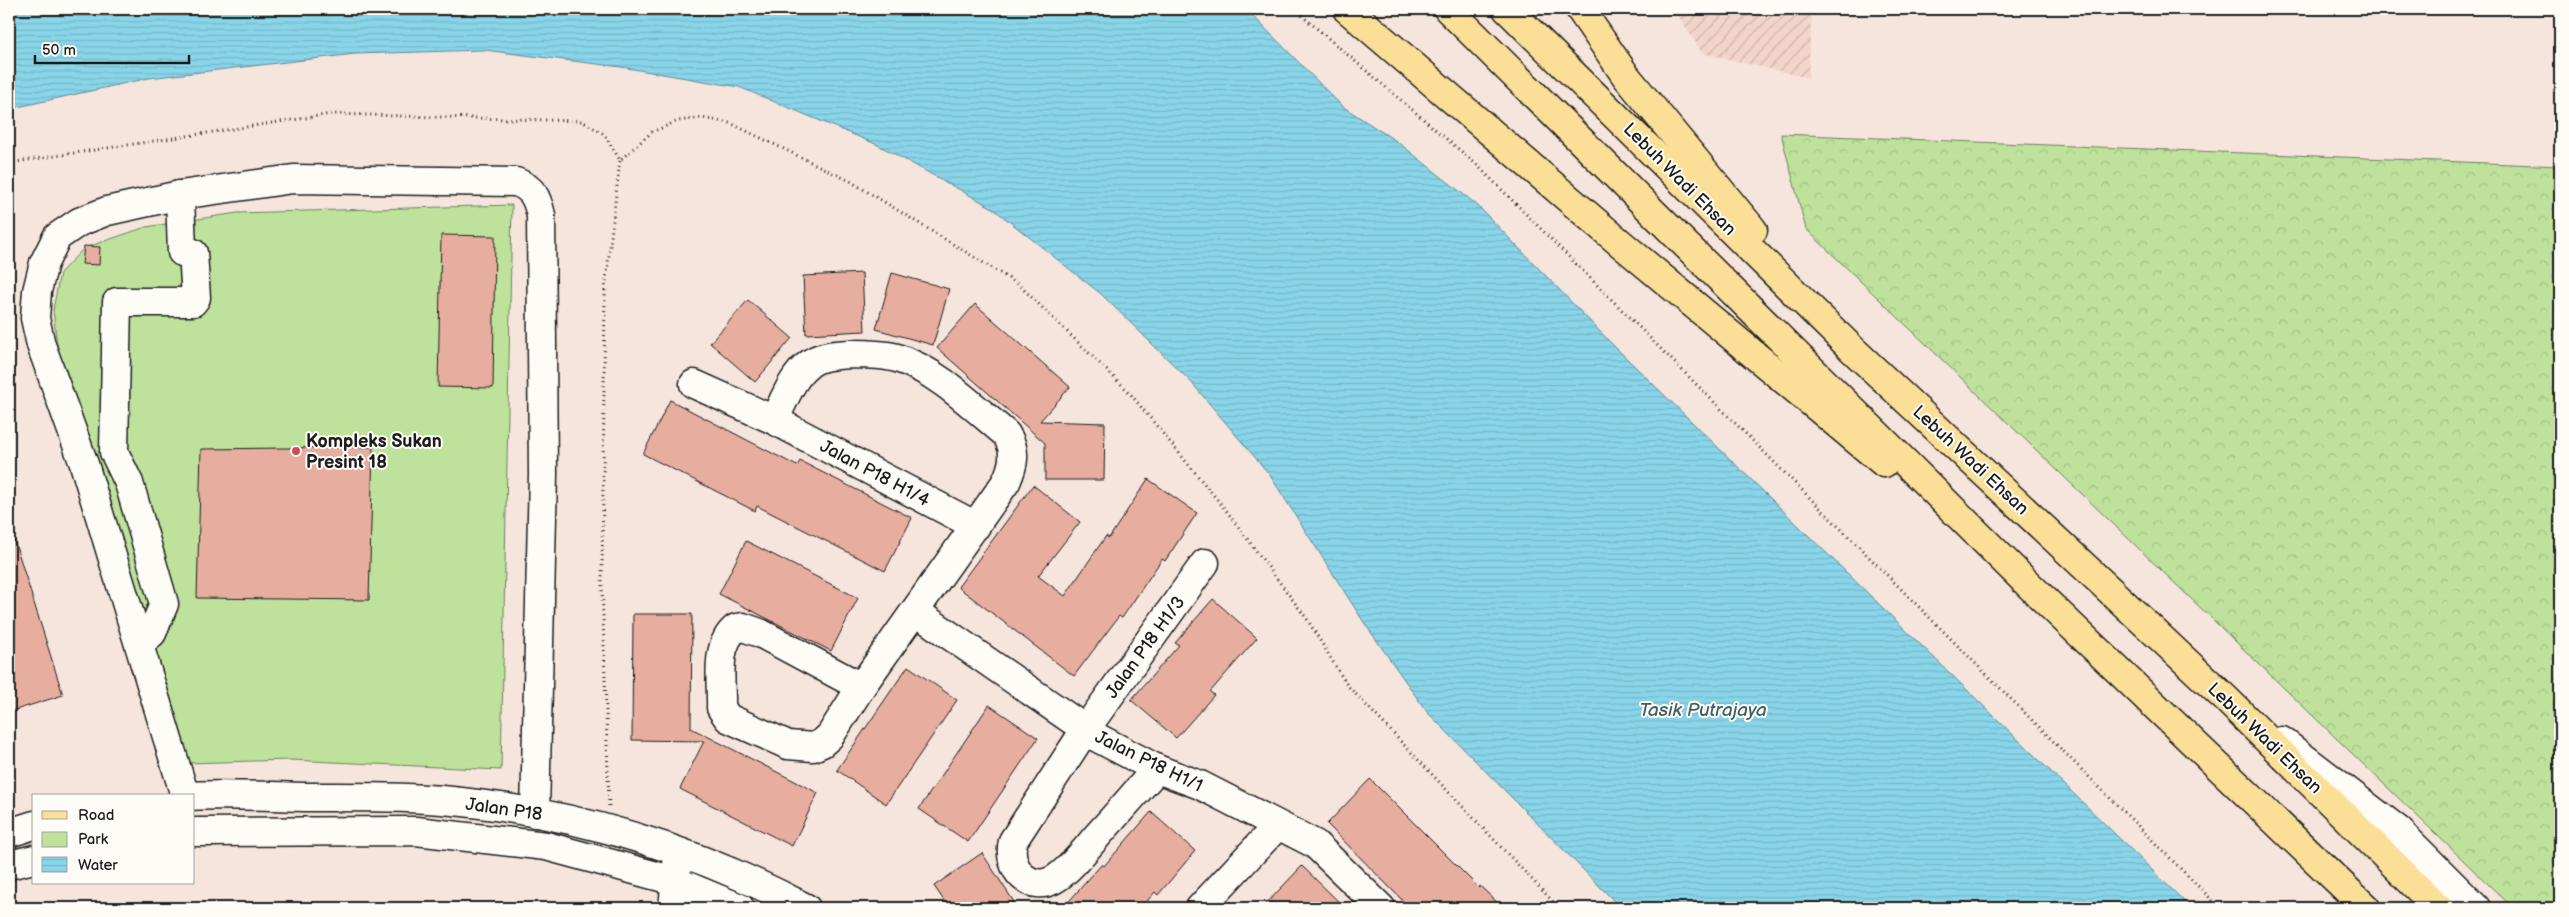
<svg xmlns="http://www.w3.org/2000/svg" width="2569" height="917" viewBox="0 0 2569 917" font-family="'Balsamiq Sans',sans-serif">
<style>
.industrial{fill:url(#industrial-furrows)}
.forest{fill:url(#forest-crowns);stroke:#6d7f5c}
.park{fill:#bee29c;stroke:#6d7f5c}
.water{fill:url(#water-rules);stroke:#5d8b97}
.building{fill:#e7ae9f;stroke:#1c1c1c}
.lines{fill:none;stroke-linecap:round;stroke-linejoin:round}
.minor-casing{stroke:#1c1c1c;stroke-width:31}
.major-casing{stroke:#1c1c1c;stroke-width:31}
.path{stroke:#1c1c1c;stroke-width:3;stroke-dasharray:1 4;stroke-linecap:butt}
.minor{stroke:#fdfcf7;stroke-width:28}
.major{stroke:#fbdf96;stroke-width:28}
.poi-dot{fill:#d1495b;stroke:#fdfcf7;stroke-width:2}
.labels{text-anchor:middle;stroke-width:4;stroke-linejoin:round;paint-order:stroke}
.street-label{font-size:18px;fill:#1c1c1c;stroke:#fdfcf7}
.poi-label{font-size:18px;font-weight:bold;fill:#1c1c1c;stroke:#fdfcf7;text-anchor:start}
.water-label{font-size:19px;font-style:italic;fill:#425d64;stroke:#fdfcf7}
</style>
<defs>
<pattern id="industrial-furrows" width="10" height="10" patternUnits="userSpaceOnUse" patternTransform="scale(1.25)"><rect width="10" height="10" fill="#f2d4ca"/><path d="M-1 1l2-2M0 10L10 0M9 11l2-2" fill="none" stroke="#cfb5ad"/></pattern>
<pattern id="forest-crowns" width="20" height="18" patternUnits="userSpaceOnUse" patternTransform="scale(1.25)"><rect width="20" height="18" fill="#bee29c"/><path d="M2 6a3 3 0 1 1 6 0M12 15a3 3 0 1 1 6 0" fill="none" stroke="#a3c186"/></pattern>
<pattern id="water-rules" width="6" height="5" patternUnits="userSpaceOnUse" patternTransform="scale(1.25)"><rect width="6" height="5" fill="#89d5e9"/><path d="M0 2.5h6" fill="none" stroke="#76b6c7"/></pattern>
</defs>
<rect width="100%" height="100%" fill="#f6e5dd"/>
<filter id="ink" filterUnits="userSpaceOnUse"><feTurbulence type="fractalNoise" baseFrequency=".02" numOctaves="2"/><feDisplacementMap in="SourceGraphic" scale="10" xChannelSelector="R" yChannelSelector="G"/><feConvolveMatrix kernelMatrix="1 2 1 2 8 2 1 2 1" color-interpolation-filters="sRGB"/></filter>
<g filter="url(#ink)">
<polygon class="industrial" points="1674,9 1812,9 1808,78 1702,53"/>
<polygon class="forest" points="1781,134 2560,166 2560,908 2513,908 1806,229"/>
<polygon class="park" points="512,205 501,770 290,760 185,763 59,363 53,310 60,273 84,248 146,227 237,213"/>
<polygon class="water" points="9,9 1246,9 1342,106 1399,143 1477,205 1615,347 2191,908 1621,908 1427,712 1365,624 1269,474 1191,382 1101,294 991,207 878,145 739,87 621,67 484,50 355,54 149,78 9,109"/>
<g class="building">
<polygon points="441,235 495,236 493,388 438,387"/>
<polygon points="84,246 100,247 99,265 82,264"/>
<polygon points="862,273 865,331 806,334 803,276"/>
<polygon points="892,273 949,289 933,345 876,329"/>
<polygon points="748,300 792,338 755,382 710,343"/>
<polygon points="975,304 1070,387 1040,421 1105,423 1104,480 1045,480 1045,443 937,348"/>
<polygon points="670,400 797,466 800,461 912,518 885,571 757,506 755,511 643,454"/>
<polygon points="373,447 369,600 197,598 201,449"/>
<polygon points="1148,479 1197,513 1165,561 1162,559 1122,618 1119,616 1074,676 958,587 1033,485 1080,522 1038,576 1065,596 1106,536 1109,538"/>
<polygon points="12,533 63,695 12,711 9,699 9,534"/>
<polygon points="746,541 858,598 831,651 719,594"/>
<polygon points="1213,599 1257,638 1210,692 1214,695 1176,738 1131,700 1179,645 1175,643"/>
<polygon points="633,614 692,614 691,728 818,793 792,846 680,789 704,741 632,740"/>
<polygon points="908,666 957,700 886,804 837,770"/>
<polygon points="989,705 1038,738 968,842 919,809"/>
<polygon points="1370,779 1479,888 1480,886 1503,908 1410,908 1327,824"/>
<polygon points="1151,812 1195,851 1158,895 1155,892 1141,908 1063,908 1102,864 1104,866"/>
<polygon points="982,853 1014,902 1006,908 949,908 934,886"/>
<polygon points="1302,866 1345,908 1262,908"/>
</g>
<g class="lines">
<g class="minor-casing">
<g id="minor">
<polyline points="180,195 182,252"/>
<polyline points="694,384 774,420 976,526"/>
<path d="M774 420C783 403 792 377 808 365 819 355 837 355 851 354 865 354 883 354 897 358 938 371 973 407 1006 434 1017 451 1014 464 1006 482L861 687 830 736 822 743 813 747 788 745 728 718 721 708C722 684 714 645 736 628L743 627 760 633 861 687"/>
<polyline points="916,612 1098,738 1157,769 1200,785 1315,844 1381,908"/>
<polyline points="140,644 152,633 164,604 129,483 114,452 117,302 193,302 196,298 193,253"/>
<polyline points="2282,741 2398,830 2476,908"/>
<path d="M1157 769C1137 791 1118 813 1098 835 1085 850 1073 866 1058 877 1031 896 1006 869 1013 841L1085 730 1205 563"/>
<path d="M184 796C224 794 265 796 305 797 363 797 422 796 479 804 594 818 704 854 806 908"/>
<path d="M185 796 84 464 41 345 35 318 37 291 44 263 57 237 79 222 107 211 180 195 293 179 516 182C533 188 537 198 541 215L543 474 535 813"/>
<polyline points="194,832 416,831 546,846 675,881 740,908"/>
<polyline points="9,833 34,825"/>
<polyline points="9,865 34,859"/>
<polyline points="673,908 677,865"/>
<polyline points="1200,908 1277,826"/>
</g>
</g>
<g class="major-casing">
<g id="major">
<polyline points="1347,9 1619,242 1884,463"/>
<polyline points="1448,9 2029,585 2366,908"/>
<polyline points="1507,9 1852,349 2225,698 2438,908"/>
<polyline points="1580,9 1626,76 1753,230"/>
</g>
</g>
<g class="path">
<polyline points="1294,9 1476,164 2220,908"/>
<polyline points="9,163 332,114 582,121 604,134 620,160 652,132 678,121 702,118 730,123 850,181 1018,284 1128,391 1225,509 1307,619 1347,685 1559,908"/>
<polyline points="609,806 602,583 605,289 620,160"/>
</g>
<use href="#minor" class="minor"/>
<use href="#major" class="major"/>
</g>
</g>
<circle class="poi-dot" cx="296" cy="451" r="5"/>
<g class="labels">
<g class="street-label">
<text transform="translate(1680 179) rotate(45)" y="6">Lebuh Wadi Ehsan</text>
<text transform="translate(1971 460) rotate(43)" y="6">Lebuh Wadi Ehsan</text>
<text transform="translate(875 473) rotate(28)" y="6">Jalan P18 H1/4</text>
<text transform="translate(1145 647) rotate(-54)" y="6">Jalan P18 H1/3</text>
<text transform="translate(2265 738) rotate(44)" y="6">Lebuh Wadi Ehsan</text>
<text transform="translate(1149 761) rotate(26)" y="6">Jalan P18 H1/1</text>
<text transform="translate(504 809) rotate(8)" y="6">Jalan P18</text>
</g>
<g class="poi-label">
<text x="306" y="447">Kompleks Sukan<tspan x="306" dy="21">Presint 18</tspan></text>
</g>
<g class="water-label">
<text x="1703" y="716">Tasik Putrajaya</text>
</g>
</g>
<rect width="2569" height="917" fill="none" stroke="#fdfcf7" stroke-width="30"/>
<rect x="15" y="15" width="2539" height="887" fill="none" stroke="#1c1c1c" stroke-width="2" filter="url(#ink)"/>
<rect x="32" y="794" width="162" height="90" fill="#fdfcf7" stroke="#a3a29f"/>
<rect x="42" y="811" width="25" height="8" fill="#fbdf96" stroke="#a3a29f"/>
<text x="78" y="820" font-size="15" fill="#1c1c1c">Road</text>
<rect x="42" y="832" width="25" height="15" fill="#bee29c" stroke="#a3a29f"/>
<text x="78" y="844" font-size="15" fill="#1c1c1c">Park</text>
<rect x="42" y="857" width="25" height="15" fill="url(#water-rules)" stroke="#a3a29f"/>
<text x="78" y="870" font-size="15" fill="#1c1c1c">Water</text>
<path d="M35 55v8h154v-8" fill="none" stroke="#1c1c1c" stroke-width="2.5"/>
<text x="42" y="55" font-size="15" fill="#1c1c1c" stroke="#fdfcf7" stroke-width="4" paint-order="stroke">50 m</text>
</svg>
